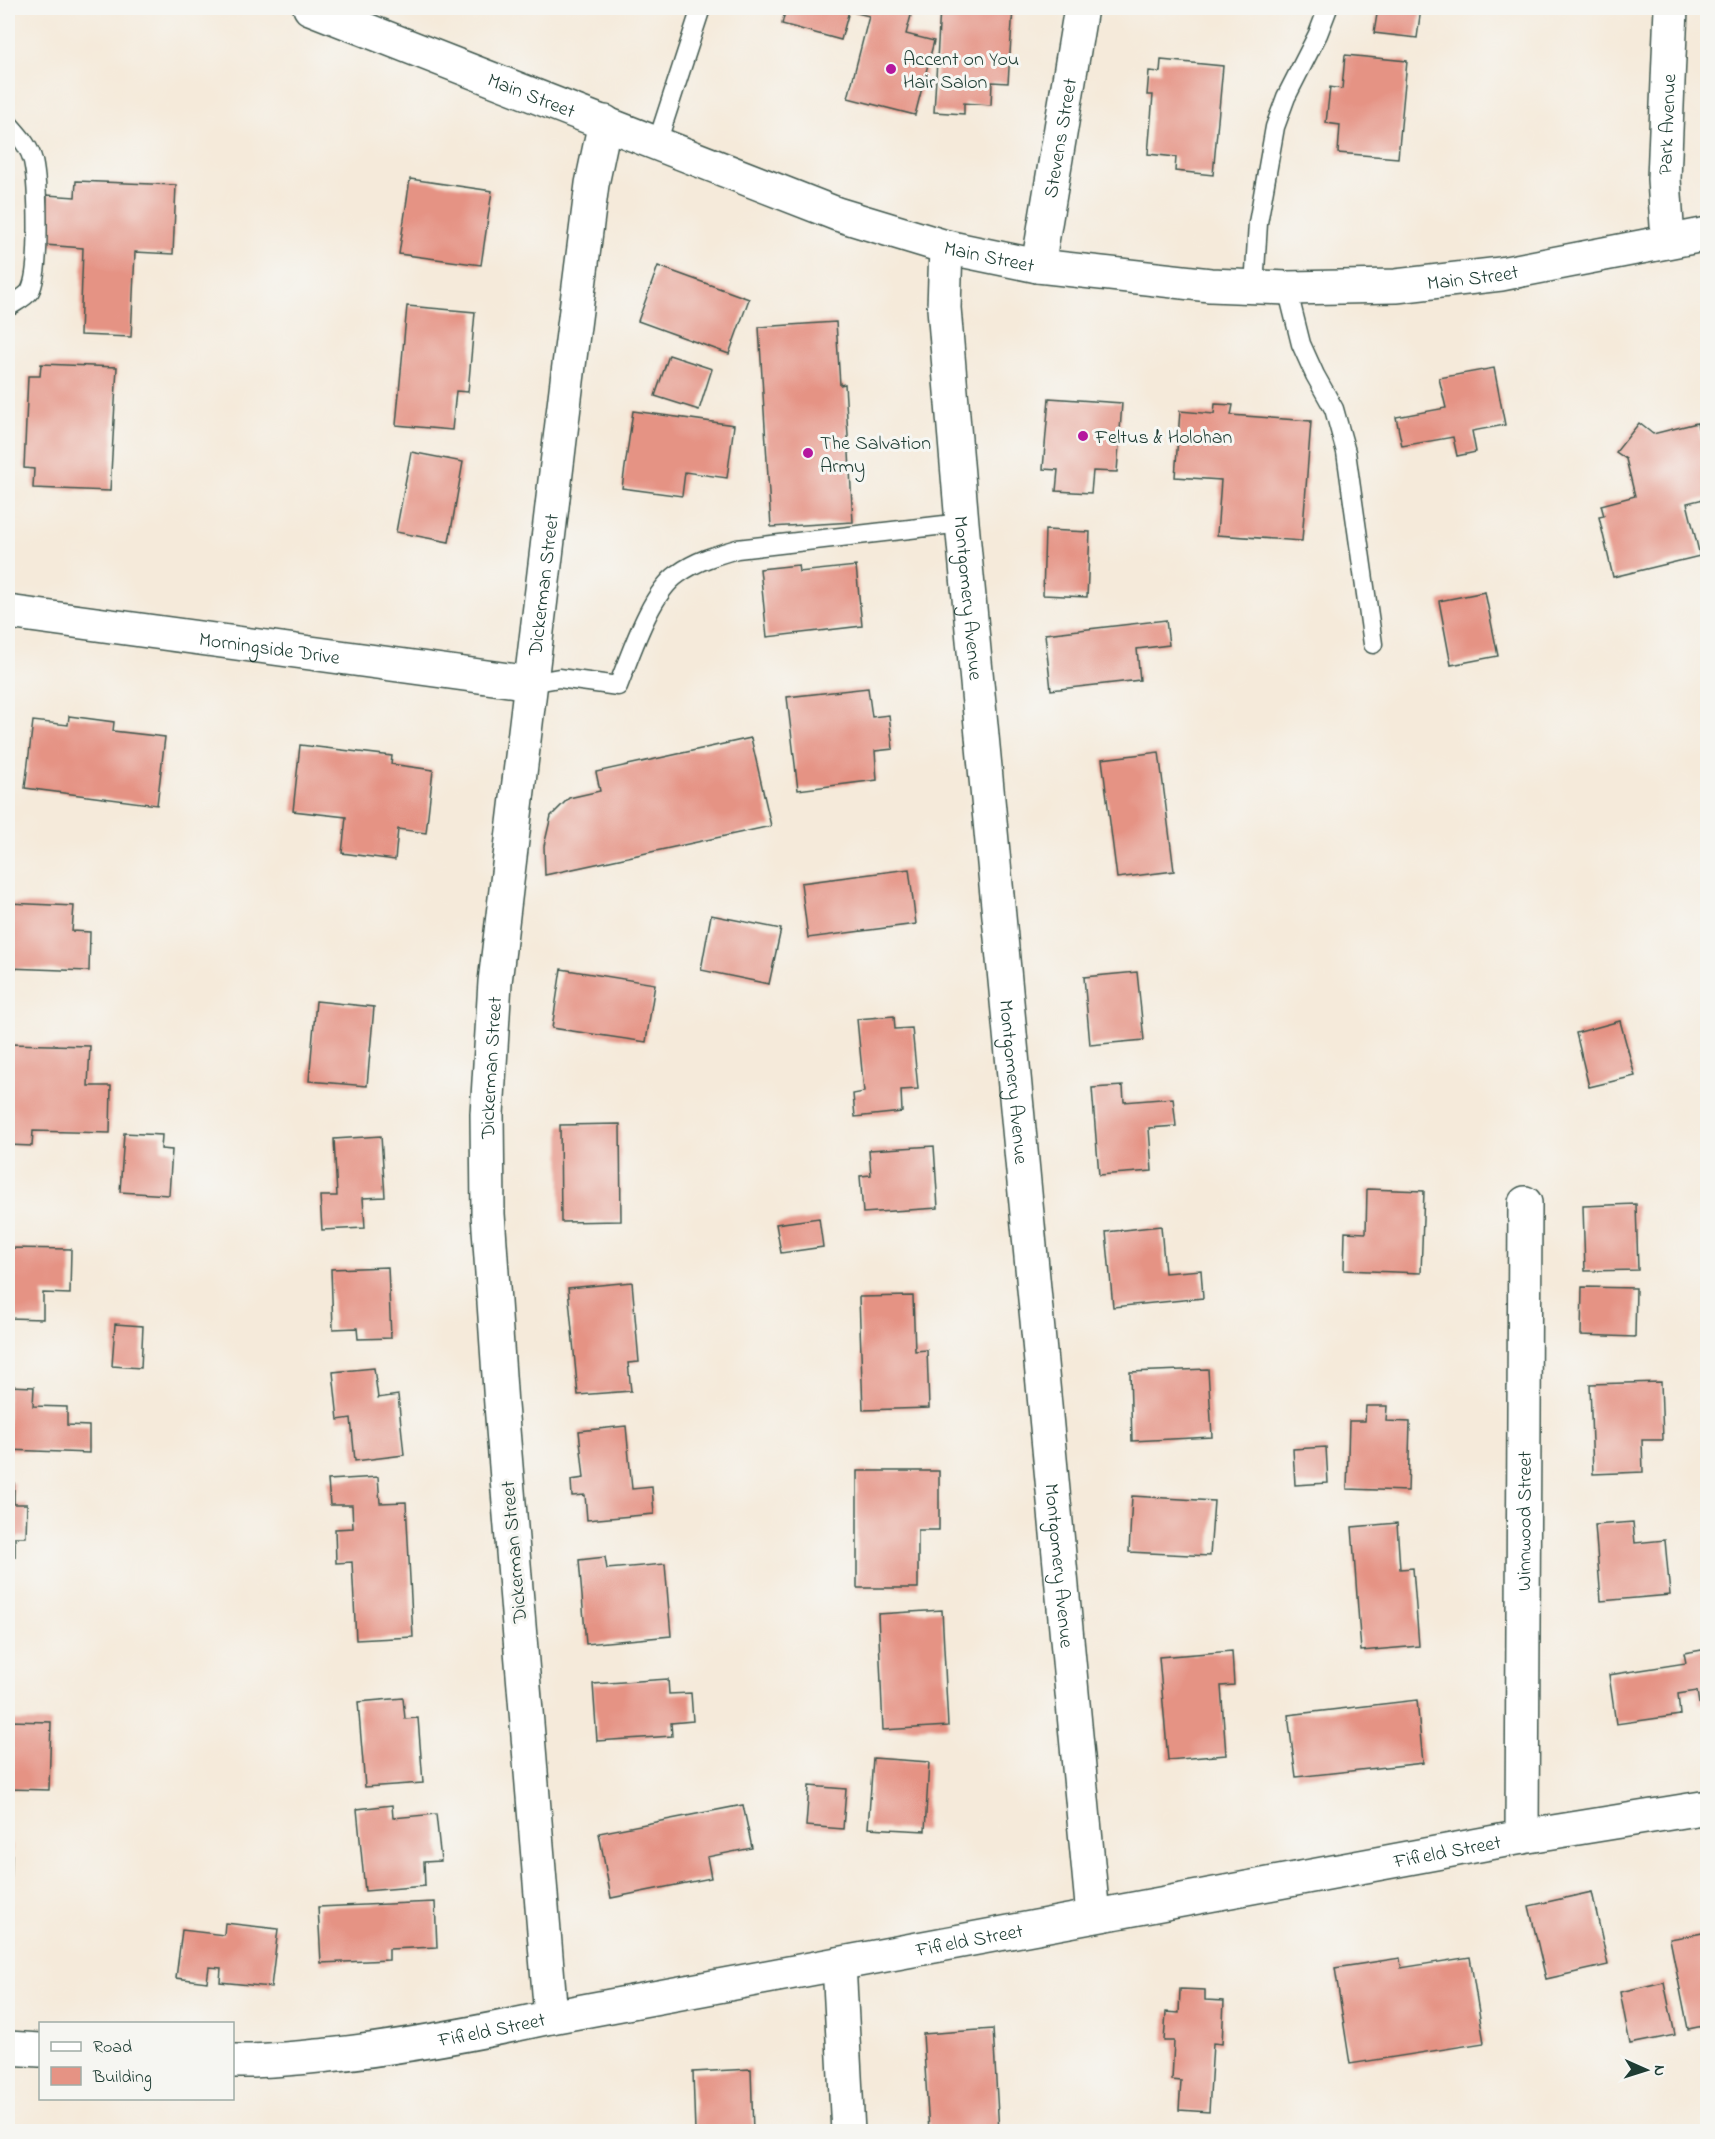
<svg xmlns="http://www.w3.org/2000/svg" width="1715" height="2139" viewBox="0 0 1715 2139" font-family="'Indie Flower',sans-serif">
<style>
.building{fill:#e59384}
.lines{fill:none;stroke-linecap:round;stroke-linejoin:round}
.service-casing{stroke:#3f574d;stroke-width:21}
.minor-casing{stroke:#3f574d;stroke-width:36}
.secondary-casing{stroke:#3f574d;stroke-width:36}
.service{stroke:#fff;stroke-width:18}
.minor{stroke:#fff;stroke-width:33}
.secondary{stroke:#fff;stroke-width:33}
.poi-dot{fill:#b5179e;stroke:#f6f6f2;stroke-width:2}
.labels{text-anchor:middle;stroke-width:6;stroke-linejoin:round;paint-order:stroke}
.poi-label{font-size:20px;fill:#1f3d34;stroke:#f6f6f2;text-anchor:start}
.street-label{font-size:20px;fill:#1f3d34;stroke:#f6f6f2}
</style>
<rect width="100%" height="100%" fill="#f6f6f2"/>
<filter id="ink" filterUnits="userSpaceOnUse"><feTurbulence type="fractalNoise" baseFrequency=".0167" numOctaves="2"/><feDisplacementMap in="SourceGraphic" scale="12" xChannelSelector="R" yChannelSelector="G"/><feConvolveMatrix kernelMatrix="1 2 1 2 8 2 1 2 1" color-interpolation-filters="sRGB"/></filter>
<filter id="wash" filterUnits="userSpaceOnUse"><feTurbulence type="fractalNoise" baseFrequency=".008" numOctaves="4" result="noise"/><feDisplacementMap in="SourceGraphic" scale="24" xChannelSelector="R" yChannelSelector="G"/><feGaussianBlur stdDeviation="1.35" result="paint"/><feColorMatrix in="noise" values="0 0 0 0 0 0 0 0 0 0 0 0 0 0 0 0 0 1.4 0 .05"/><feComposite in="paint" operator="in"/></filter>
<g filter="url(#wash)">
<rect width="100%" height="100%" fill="#f5eada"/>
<g id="blocks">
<g class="building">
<polygon points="786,8 913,8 906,34 934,41 915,115 848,98 869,16 849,11 841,40 782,24"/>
<polygon points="940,8 1013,8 1008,83 992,82 991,105 964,103 964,114 934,112"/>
<polygon points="1378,8 1421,8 1417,38 1374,33"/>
<polygon points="1345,55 1407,61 1398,158 1338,153 1340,125 1326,123 1330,87 1342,89"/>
<polygon points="1161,60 1223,66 1213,175 1175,171 1176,157 1148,154 1153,95 1147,95 1149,71 1160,72"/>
<polygon points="410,179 492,191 481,265 399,254"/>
<polygon points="76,181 176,185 173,254 135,252 131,337 80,335 83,248 45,245 47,195 75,197"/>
<polygon points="658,266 749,299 729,354 638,321"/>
<polygon points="407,306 475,312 468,392 456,391 452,430 396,425"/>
<polygon points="836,322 840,385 845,384 853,522 771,527 759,327"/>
<polygon points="669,355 712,369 699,410 655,396"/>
<polygon points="41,364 117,367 110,491 33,488 34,469 24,468 28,376 40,376"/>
<polygon points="1494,368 1505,425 1472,431 1476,452 1457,456 1453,437 1402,446 1396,417 1446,408 1439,378"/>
<polygon points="1049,398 1122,403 1117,472 1093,471 1091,493 1056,491 1058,470 1043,469"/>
<polygon points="1215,404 1233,405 1231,415 1311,421 1302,541 1217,535 1221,480 1175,477 1180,411 1214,414"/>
<polygon points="633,411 734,425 727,478 685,472 682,496 622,488"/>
<polygon points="1639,423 1653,434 1697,423 1708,464 1708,498 1687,503 1700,556 1613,577 1599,517 1604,516 1601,505 1635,496 1626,459 1616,452"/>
<polygon points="411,452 463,462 449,542 396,532"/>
<polygon points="1045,530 1090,532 1087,597 1043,595"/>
<polygon points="798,565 799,572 856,566 862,626 767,637 760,569"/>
<polygon points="1485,592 1498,656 1451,665 1439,601"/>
<polygon points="1166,620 1169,645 1137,649 1140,680 1051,690 1045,634"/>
<polygon points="868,688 872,717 889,715 893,749 875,751 877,780 798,790 787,697"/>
<polygon points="69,716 114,722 113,731 165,737 157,805 25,788 33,721 68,725"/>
<polygon points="751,738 771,826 545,875 544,846 551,816 569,798 600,791 596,772"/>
<polygon points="300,745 392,756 391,764 433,770 426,833 398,829 395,860 342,853 346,817 293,811"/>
<polygon points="1159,752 1174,871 1117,878 1102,759"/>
<polygon points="909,869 916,924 808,938 801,883"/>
<polygon points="8,903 74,906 72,931 90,932 89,971 8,968"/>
<polygon points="711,915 781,929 769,984 701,970"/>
<polygon points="561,969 655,984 646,1042 552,1028"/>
<polygon points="1137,972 1144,1040 1090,1045 1084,977"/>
<polygon points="316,1001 374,1007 367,1086 309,1081"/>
<polygon points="894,1016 895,1029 912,1028 918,1089 901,1090 902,1112 855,1117 853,1094 864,1092 857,1019"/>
<polygon points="1620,1021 1635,1076 1589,1087 1576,1033"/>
<polygon points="8,1044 90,1046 88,1086 111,1086 110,1133 33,1131 32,1146 8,1145"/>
<polygon points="1123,1086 1124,1102 1173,1098 1176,1126 1149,1128 1152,1171 1099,1175 1092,1088"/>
<polygon points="620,1124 621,1221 561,1222 560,1125"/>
<polygon points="124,1133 162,1135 161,1149 172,1150 169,1195 120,1192"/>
<polygon points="381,1136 385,1197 363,1198 365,1228 322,1230 320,1196 337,1196 334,1139"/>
<polygon points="934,1146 938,1208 863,1213 860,1176 871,1175 869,1150"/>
<polygon points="1367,1189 1424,1191 1421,1273 1344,1270 1345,1232 1366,1233"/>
<polygon points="1636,1204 1638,1270 1585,1271 1583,1206"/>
<polygon points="819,1218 823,1247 781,1253 776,1224"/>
<polygon points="1161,1226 1165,1273 1201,1270 1203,1298 1113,1307 1106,1232"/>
<polygon points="8,1248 71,1249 70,1294 43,1293 43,1319 8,1318"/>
<polygon points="388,1267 391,1338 358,1339 357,1328 333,1329 331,1269"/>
<polygon points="632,1282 639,1362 628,1363 631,1391 578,1395 568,1288"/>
<polygon points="1582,1287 1636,1288 1635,1337 1581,1335"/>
<polygon points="913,1296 915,1351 927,1350 929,1408 863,1410 859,1297"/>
<polygon points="115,1324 143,1326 141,1368 112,1366"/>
<polygon points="374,1368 378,1398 398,1395 404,1455 355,1461 351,1418 338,1420 333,1372"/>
<polygon points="1208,1369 1212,1437 1132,1441 1130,1372"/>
<polygon points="1661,1382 1663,1440 1642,1440 1643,1472 1593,1474 1590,1384"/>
<polygon points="8,1386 34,1387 33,1406 67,1407 67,1425 89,1426 89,1453 8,1450"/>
<polygon points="1366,1406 1387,1406 1386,1421 1410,1422 1408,1491 1347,1489 1349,1421 1365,1421"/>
<polygon points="626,1426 632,1489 652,1487 654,1514 587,1520 585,1495 572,1496 571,1480 584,1478 579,1431"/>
<polygon points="1326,1447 1328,1483 1295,1485 1293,1449"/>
<polygon points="857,1471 939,1471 939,1530 918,1530 918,1588 857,1588"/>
<polygon points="378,1477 380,1503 406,1502 413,1637 356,1640 352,1562 336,1563 335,1529 353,1528 352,1505 330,1505 328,1480"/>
<polygon points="8,1483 14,1483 14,1504 27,1504 26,1537 15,1537 15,1557 8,1557"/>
<polygon points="1132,1496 1214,1501 1210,1556 1129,1552"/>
<polygon points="1633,1522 1635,1543 1665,1540 1670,1595 1601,1601 1595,1525"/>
<polygon points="1397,1523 1400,1569 1413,1568 1419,1646 1361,1651 1352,1527"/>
<polygon points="605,1557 607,1569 665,1564 671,1636 586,1644 579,1560"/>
<polygon points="942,1610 948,1726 883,1730 878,1614"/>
<polygon points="1708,1649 1708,1703 1699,1704 1697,1691 1678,1694 1680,1715 1616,1724 1609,1675 1686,1663 1684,1653"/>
<polygon points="1232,1651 1234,1685 1221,1686 1226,1755 1168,1760 1159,1657"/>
<polygon points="668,1679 669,1694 691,1693 693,1721 671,1723 672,1736 597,1741 593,1684"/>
<polygon points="403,1698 405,1719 418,1718 423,1783 365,1787 358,1702"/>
<polygon points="1417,1700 1423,1763 1296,1777 1288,1715"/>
<polygon points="8,1721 51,1722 49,1790 8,1789"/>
<polygon points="873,1758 929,1762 925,1831 868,1828"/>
<polygon points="809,1786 846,1789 843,1829 806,1826"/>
<polygon points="392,1805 393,1818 436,1814 441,1861 424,1862 425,1886 365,1891 357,1809"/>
<polygon points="743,1805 752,1848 707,1857 711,1878 611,1898 599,1833"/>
<polygon points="8,1844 12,1844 10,1943 8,1943"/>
<polygon points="1592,1892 1608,1965 1546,1979 1529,1906"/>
<polygon points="435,1902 437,1947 389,1949 389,1960 321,1963 318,1907"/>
<polygon points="225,1923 278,1929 271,1987 220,1982 221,1968 209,1967 207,1982 176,1978 182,1930 224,1935"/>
<polygon points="1708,1932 1708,2025 1688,2029 1670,1939"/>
<polygon points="1470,1957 1484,2043 1350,2064 1335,1968 1400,1958 1401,1968"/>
<polygon points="1664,1982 1675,2035 1630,2044 1620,1992"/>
<polygon points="1180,1989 1205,1990 1205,2000 1224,2001 1222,2044 1213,2043 1209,2112 1179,2110 1181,2081 1172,2080 1174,2041 1164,2041 1166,2012 1179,2013"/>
<polygon points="993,2029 999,2132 929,2132 923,2034"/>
<polygon points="751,2069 753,2132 695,2132 693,2072"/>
</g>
</g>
</g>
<g filter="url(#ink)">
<use href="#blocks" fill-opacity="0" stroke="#3f574d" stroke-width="1.5"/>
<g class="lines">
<g class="service-casing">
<g id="service">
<path d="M8 123C18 135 29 145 33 161 38 184 41 271 30 291 26 297 14 303 8 307"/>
<polyline points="657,143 701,8"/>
<polyline points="1254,287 1258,223 1275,127 1286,97 1318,34 1328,8"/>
<polyline points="1287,288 1301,344 1315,375 1334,409 1346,452 1373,644"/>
<path d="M531 683 559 678 618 686C631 654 650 593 678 574 696 561 716 555 737 549L962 523"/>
</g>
</g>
<g class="minor-casing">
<g id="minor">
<path id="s1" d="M1668 241 1664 179 1671 8"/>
<path id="s2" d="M946 247 944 308 962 523 1093 1916"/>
<path id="s3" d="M1038 266 1081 8"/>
<path id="s4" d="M8 612 531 683"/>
<path id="s5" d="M1522 1837 1525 1203"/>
<polyline points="839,1964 848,2132"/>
<path id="s6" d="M551 2017 501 1405 488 1214 487 1114 495 982 567 381 592 184 605 122"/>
<polyline points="8,2048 40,2050"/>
<path id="s7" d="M232 2061C265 2062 297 2058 329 2055 404 2047 478 2033 551 2017L1522 1837 1708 1807"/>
</g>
</g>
<g class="secondary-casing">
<g id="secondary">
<path id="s8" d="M310 8 837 214 946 247 1038 266 1210 285 1287 288 1396 286 1501 274 1708 234"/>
</g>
</g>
<use href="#service" class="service"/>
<use href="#minor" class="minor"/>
<use href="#secondary" class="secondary"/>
</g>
</g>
<g class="poi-dot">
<circle cx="891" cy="69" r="6"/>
<circle cx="1083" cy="436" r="6"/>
<circle cx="808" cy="453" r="6"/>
</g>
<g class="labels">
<g class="poi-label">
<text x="903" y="65">Accent on You<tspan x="903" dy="23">Hair Salon</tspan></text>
<text x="1095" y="443">Feltus &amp; Holohan</text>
<text x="820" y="449">The Salvation<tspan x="820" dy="23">Army</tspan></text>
</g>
<g class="street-label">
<text dy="7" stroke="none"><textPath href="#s8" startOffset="238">Main Street</textPath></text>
<text dy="7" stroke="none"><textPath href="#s1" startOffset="117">Park Avenue</textPath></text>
<text dy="7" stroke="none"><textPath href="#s3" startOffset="130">Stevens Street</textPath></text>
<text dy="7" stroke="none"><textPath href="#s8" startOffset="724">Main Street</textPath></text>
<text dy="7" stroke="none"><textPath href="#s8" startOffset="1210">Main Street</textPath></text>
<text dy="7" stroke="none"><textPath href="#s6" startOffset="1438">Dickerman Street</textPath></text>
<text dy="7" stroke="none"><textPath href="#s2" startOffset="352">Montgomery Avenue</textPath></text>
<text dy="7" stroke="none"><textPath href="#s4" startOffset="264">Morningside Drive</textPath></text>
<text dy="7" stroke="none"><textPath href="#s6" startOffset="952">Dickerman Street</textPath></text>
<text dy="7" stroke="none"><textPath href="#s2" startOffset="838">Montgomery Avenue</textPath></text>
<text dy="7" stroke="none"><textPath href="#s5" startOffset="316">Winnwood Street</textPath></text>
<text transform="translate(513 1552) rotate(-95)" y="7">Dickerman Street</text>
<text dy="7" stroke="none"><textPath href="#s2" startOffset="1324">Montgomery Avenue</textPath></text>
<text dy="7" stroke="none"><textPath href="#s7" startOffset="1234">Fifield Street</textPath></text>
<text dy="7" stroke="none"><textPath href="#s7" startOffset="748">Fifield Street</textPath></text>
<text dy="7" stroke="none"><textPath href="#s7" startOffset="262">Fifield Street</textPath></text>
</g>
</g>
<rect width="1715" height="2139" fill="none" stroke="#f6f6f2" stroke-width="30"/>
<rect x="39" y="2022" width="195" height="78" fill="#f6f6f2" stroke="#a0aca6" stroke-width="1.5"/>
<rect x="51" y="2042" width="30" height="9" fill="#ffffff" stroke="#a0aca6" stroke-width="1.5"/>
<text x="93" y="2052" font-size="18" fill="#1f3d34">Road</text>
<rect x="51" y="2067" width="30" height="18" fill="#e59384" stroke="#a0aca6" stroke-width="1.5"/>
<text x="93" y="2082" font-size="18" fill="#1f3d34">Building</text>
<g transform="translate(1646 2070) rotate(93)" stroke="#f6f6f2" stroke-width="4.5" paint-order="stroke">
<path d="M0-4.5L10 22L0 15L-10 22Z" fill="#1f3d34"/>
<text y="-9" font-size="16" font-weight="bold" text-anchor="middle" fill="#1f3d34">N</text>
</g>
</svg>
